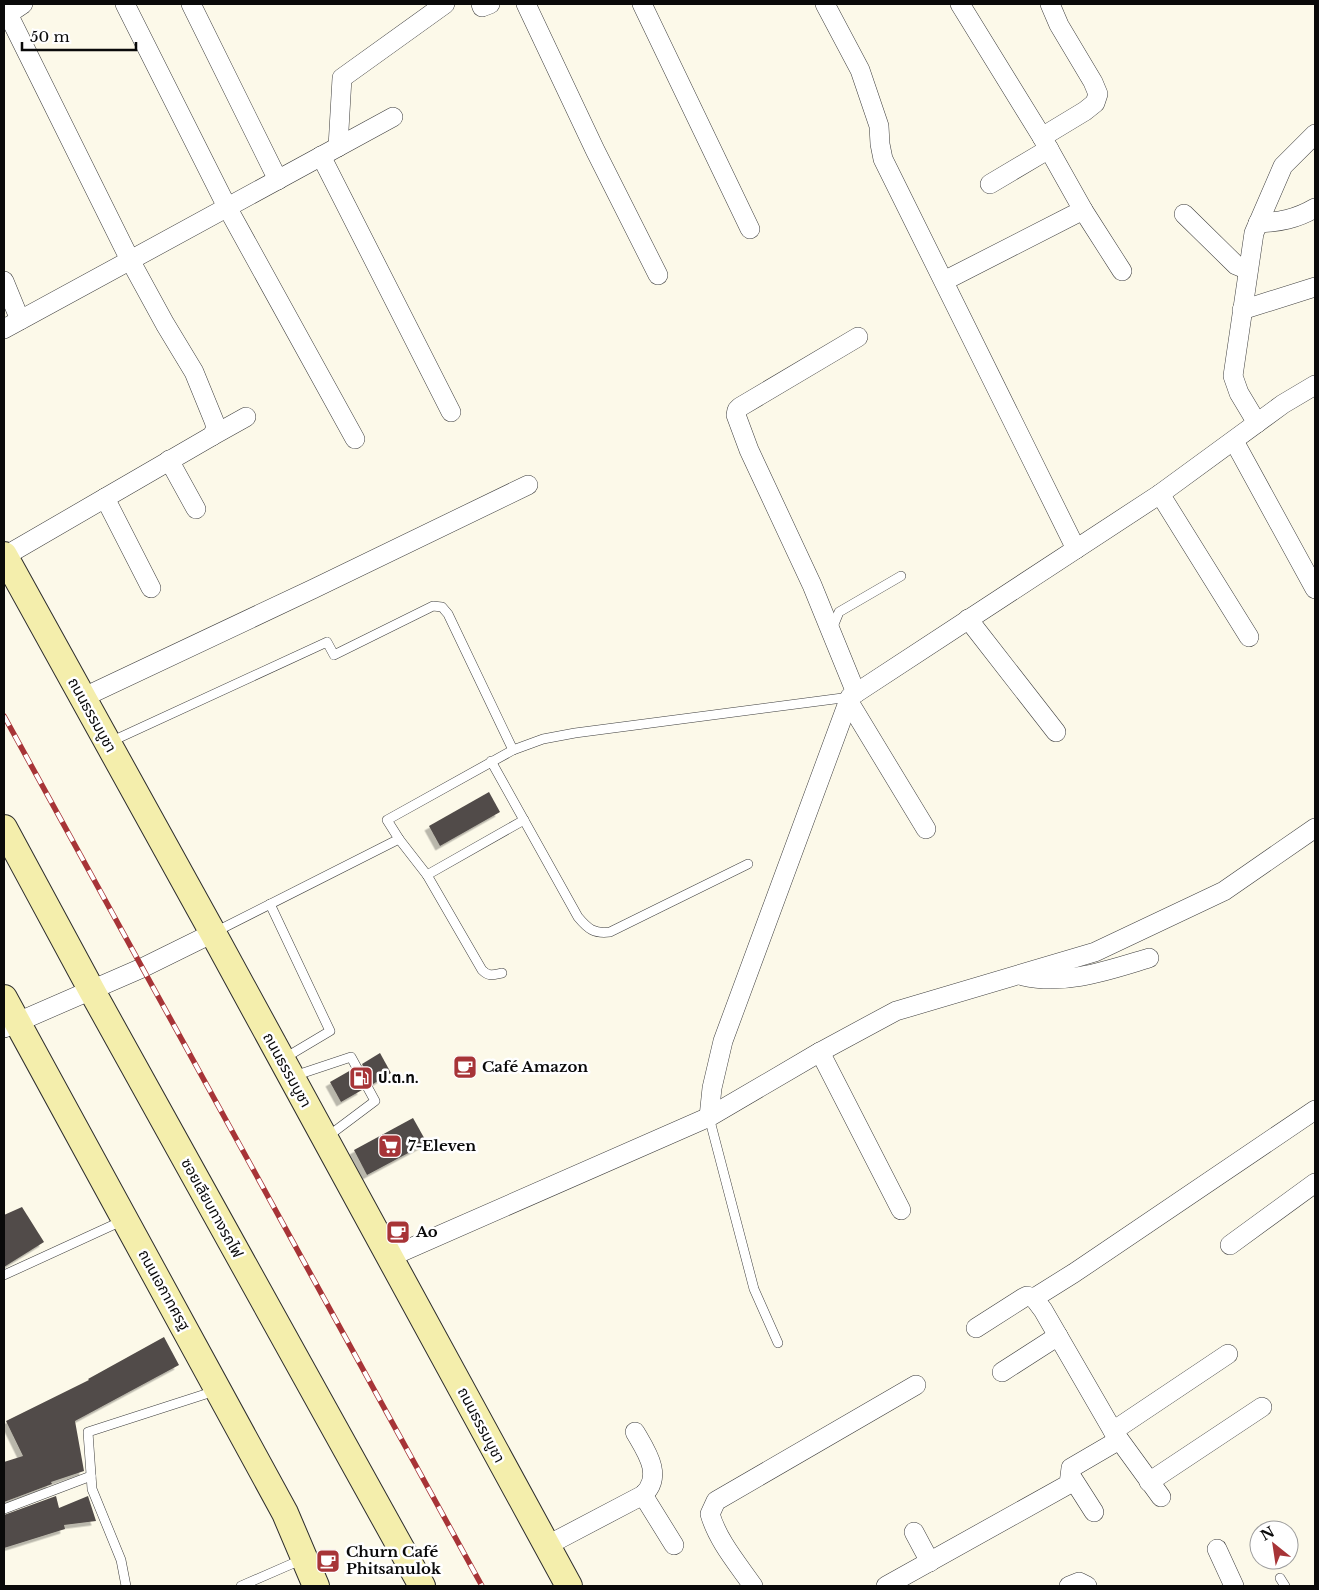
<svg xmlns="http://www.w3.org/2000/svg" width="1319" height="1590" viewBox="0 0 1319 1590" font-family="'Libre Baskerville','Noto Sans Thai',serif">
<style>
.building{fill:#514b48;filter:url(#shadow)}
.lines{fill:none;stroke-linecap:round;stroke-linejoin:round}
.lane-casing{stroke:#3d3d3d;stroke-width:10}
.street-casing{stroke:#3d3d3d;stroke-width:20}
.secondary-casing{stroke:#2c2c2c;stroke-width:28}
.lane{stroke:#fff;stroke-width:9}
.street{stroke:#fff;stroke-width:19}
.secondary{stroke:#f4eeac;stroke-width:26}
.rail-casing{stroke:#a73437;stroke-width:5.5}
.rail{stroke:#fff;stroke-width:4;stroke-dasharray:11;stroke-linecap:butt}
.labels{text-anchor:middle;stroke-width:5;stroke-linejoin:round;paint-order:stroke}
.street-label{font-size:15px;fill:#0a0a0a;stroke:#fff}
.poi-label{font-size:15px;font-weight:bold;fill:#0a0a0a;stroke:#fff;text-anchor:start}
</style>
<defs>
<filter id="shadow"><feDropShadow dx="-4.5" dy="4.5" stdDeviation="0" flood-color="#0004"/></filter>
</defs>
<rect width="100%" height="100%" fill="#fcf9e9"/>
<g class="building">
<polygon points="489,792 500,812 440,846 429,826"/>
<polygon points="380,1053 391,1073 373,1084 362,1064"/>
<polygon points="351,1070 362,1090 341,1102 330,1082"/>
<polygon points="413,1118 427,1143 367,1175 354,1150"/>
<polygon points="22,1207 44,1242 4,1267 4,1215"/>
<polygon points="164,1337 179,1365 75,1421 84,1471 51,1482 52,1484 4,1502 4,1462 23,1456 6,1421 89,1380 88,1379"/>
<polygon points="56,1496 59,1508 88,1496 96,1521 64,1525 65,1529 4,1548 4,1515"/>
</g>
<g class="lines">
<g class="lane-casing">
<g id="lane">
<polyline points="832,629 839,612 901,576"/>
<polyline points="110,742 327,642 334,655 433,606 442,607 448,614 513,750"/>
<path d="M491 761 578 917C588 929 594 934 610 932L748 864"/>
<path d="M399 839 427 875 482 970C489 977 493 975 502 973"/>
<polyline points="427,875 524,820"/>
<polyline points="270,904 330,1031 283,1059"/>
<polyline points="215,932 399,839 387,820 513,750 543,739 575,733 850,697"/>
<polyline points="294,1076 351,1057 375,1101 327,1137"/>
<polyline points="709,1117 754,1289 778,1343"/>
<polyline points="4,1275 124,1220"/>
<polyline points="4,1509 91,1476"/>
<polyline points="1280,1578 1285,1586"/>
<polyline points="126,1586 121,1560 92,1489 88,1432 215,1391"/>
<polyline points="241,1586 303,1559"/>
</g>
</g>
<g class="street-casing">
<g id="street">
<polyline points="125,4 227,207 355,439"/>
<polyline points="191,4 278,180"/>
<polyline points="481,4 482,7 490,4"/>
<polyline points="526,4 595,150 658,275"/>
<polyline points="642,4 750,229"/>
<polyline points="825,4 860,70 879,126 880,144 883,159 1076,549"/>
<polyline points="8,14 130,260 165,324 194,372 214,421 216,428 212,436 105,498 151,588"/>
<polyline points="4,17 23,4"/>
<polyline points="1042,137 1085,111 1095,103 1098,94 1093,82 1059,25 1050,4"/>
<polyline points="338,147 342,78 445,4"/>
<polyline points="321,156 451,412"/>
<polyline points="990,184 1049,149"/>
<polyline points="1083,210 1122,271"/>
<polyline points="1184,214 1236,265 1248,270"/>
<path d="M1258 223C1280 222 1296 219 1315 208"/>
<polyline points="4,281 20,320"/>
<polyline points="944,281 1083,210 1042,137 960,4"/>
<polyline points="1242,310 1315,287"/>
<polyline points="4,329 393,117"/>
<polyline points="1257,423 1239,393 1233,376 1254,233 1283,166 1315,134"/>
<polyline points="212,436 246,417"/>
<polyline points="1234,441 1315,589"/>
<polyline points="169,460 196,509"/>
<polyline points="1160,494 1249,637"/>
<polyline points="5,556 105,498"/>
<polyline points="968,619 1056,732"/>
<polyline points="856,693 812,585 749,450 736,415 737,410 740,407 858,337"/>
<polyline points="82,698 313,589 528,485"/>
<polyline points="849,702 926,829"/>
<path d="M1023 976C1065 986 1109 970 1149 958"/>
<polyline points="4,1028 142,968 213,933"/>
<polyline points="820,1052 901,1210"/>
<polyline points="709,1117 712,1088 723,1041 850,697 1160,494 1283,404 1315,385"/>
<polyline points="1230,1245 1315,1183"/>
<polyline points="390,1257 709,1117 820,1052 896,1011 1095,952 1224,891 1315,828"/>
<polyline points="976,1328 1023,1298 1027,1296 1034,1298"/>
<polyline points="1002,1372 1058,1336"/>
<polyline points="1113,1431 1228,1354"/>
<path d="M635 1432C646 1451 664 1476 643 1495"/>
<polyline points="1071,1476 1094,1512"/>
<polyline points="1149,1482 1262,1407"/>
<polyline points="1161,1497 1113,1431 1043,1310 1034,1298 1074,1273 1315,1110"/>
<polyline points="914,1532 930,1562"/>
<polyline points="546,1546 643,1495 674,1545"/>
<polyline points="1217,1549 1234,1586"/>
<path d="M753 1586C737 1563 718 1541 710 1514L716 1501 916 1385"/>
<polyline points="886,1586 1069,1484 1071,1468 1119,1440"/>
<polyline points="1069,1586 1079,1582 1087,1586"/>
</g>
</g>
<g class="secondary-casing">
<g id="secondary">
<polyline points="4,555 213,933 569,1586"/>
<polyline points="4,828 92,991 422,1586"/>
<polyline points="4,998 285,1513 316,1586"/>
</g>
</g>
<use href="#lane" class="lane"/>
<use href="#street" class="street"/>
<use href="#secondary" class="secondary"/>
<g class="rail-casing">
<polyline id="rail" points="4,716 482,1586"/>
</g>
<use href="#rail" class="rail"/>
</g>
<defs>
<g id="cafe-square" transform="scale(1.25)"><rect x="-9" y="-9" width="18" height="18" rx="4" fill="#a73437" stroke="#fff"/><path d="M-5.5-4.5H6V0H3Q3 3.5 0 3.5H-2.5Q-5.5 3.5-5.5 0ZM3-3.2v2h1.7v-2ZM-6 4.5H4V6H-6Z" fill="#fff"/></g>
<g id="fuel-square" transform="scale(1.25)"><rect x="-9" y="-9" width="18" height="18" rx="4" fill="#a73437" stroke="#fff"/><path d="M-5.5-6h7V0h2V4h1.3V-2.5L3-4.5l.8-.8L6-3V5H2.5V1h-1V6h-7ZM-4.2-4.7v3.2H.2V-4.7Z" fill="#fff"/></g>
<g id="supermarket-square" transform="scale(1.25)"><rect x="-9" y="-9" width="18" height="18" rx="4" fill="#a73437" stroke="#fff"/><path d="M-6-5.5h2.5l.6 2H6L4.5 2H-2.5L-4.4-4H-6ZM-1.5 3.2a1.3 1.3 0 1 0 .1 0ZM3 3.2a1.3 1.3 0 1 0 .1 0Z" fill="#fff"/></g>
</defs>
<g fill-rule="evenodd">
<use href="#cafe-square" x="465" y="1067"/>
<use href="#fuel-square" x="361" y="1078"/>
<use href="#supermarket-square" x="390" y="1146"/>
<use href="#cafe-square" x="398" y="1232"/>
<use href="#cafe-square" x="328" y="1561"/>
</g>
<g class="labels">
<g class="street-label">
<text transform="translate(92 715) rotate(61)" y="5">ถนนธรรมบูชา</text>
<text transform="translate(287 1070) rotate(61)" y="5">ถนนธรรมบูชา</text>
<text transform="translate(212 1208) rotate(61)" y="5">ซอยเลียบทางรถไฟ</text>
<text transform="translate(164 1290) rotate(61)" y="5">ถนนเอกาทศรฐ</text>
<text transform="translate(481 1425) rotate(62)" y="5">ถนนธรรมบูชา</text>
</g>
<g class="poi-label">
<text x="482" y="1072">Café Amazon</text>
<text x="378" y="1083">ป.ต.ท.</text>
<text x="408" y="1151">7-Eleven</text>
<text x="416" y="1237">Ao</text>
<text x="346" y="1557">Churn Café<tspan x="346" dy="17">Phitsanulok</tspan></text>
</g>
</g>
<rect width="1319" height="1590" fill="none" stroke="#0a0a0a" stroke-width="10"/>
<g transform="translate(1274 1545) rotate(330)"><circle r="24" fill="#ffffff" stroke="#9d9d9d"/>
<path d="M0-4L9 19L0 12L-9 19Z" fill="#a73437"/>
<text y="-8" font-size="14" font-weight="bold" text-anchor="middle" fill="#0a0a0a">N</text>
</g>
<path d="M22 42v8h114v-8" fill="none" stroke="#0a0a0a" stroke-width="2.5"/>
<text x="30" y="42" font-size="15" fill="#0a0a0a" stroke="#ffffff" stroke-width="4" paint-order="stroke">50 m</text>
</svg>
